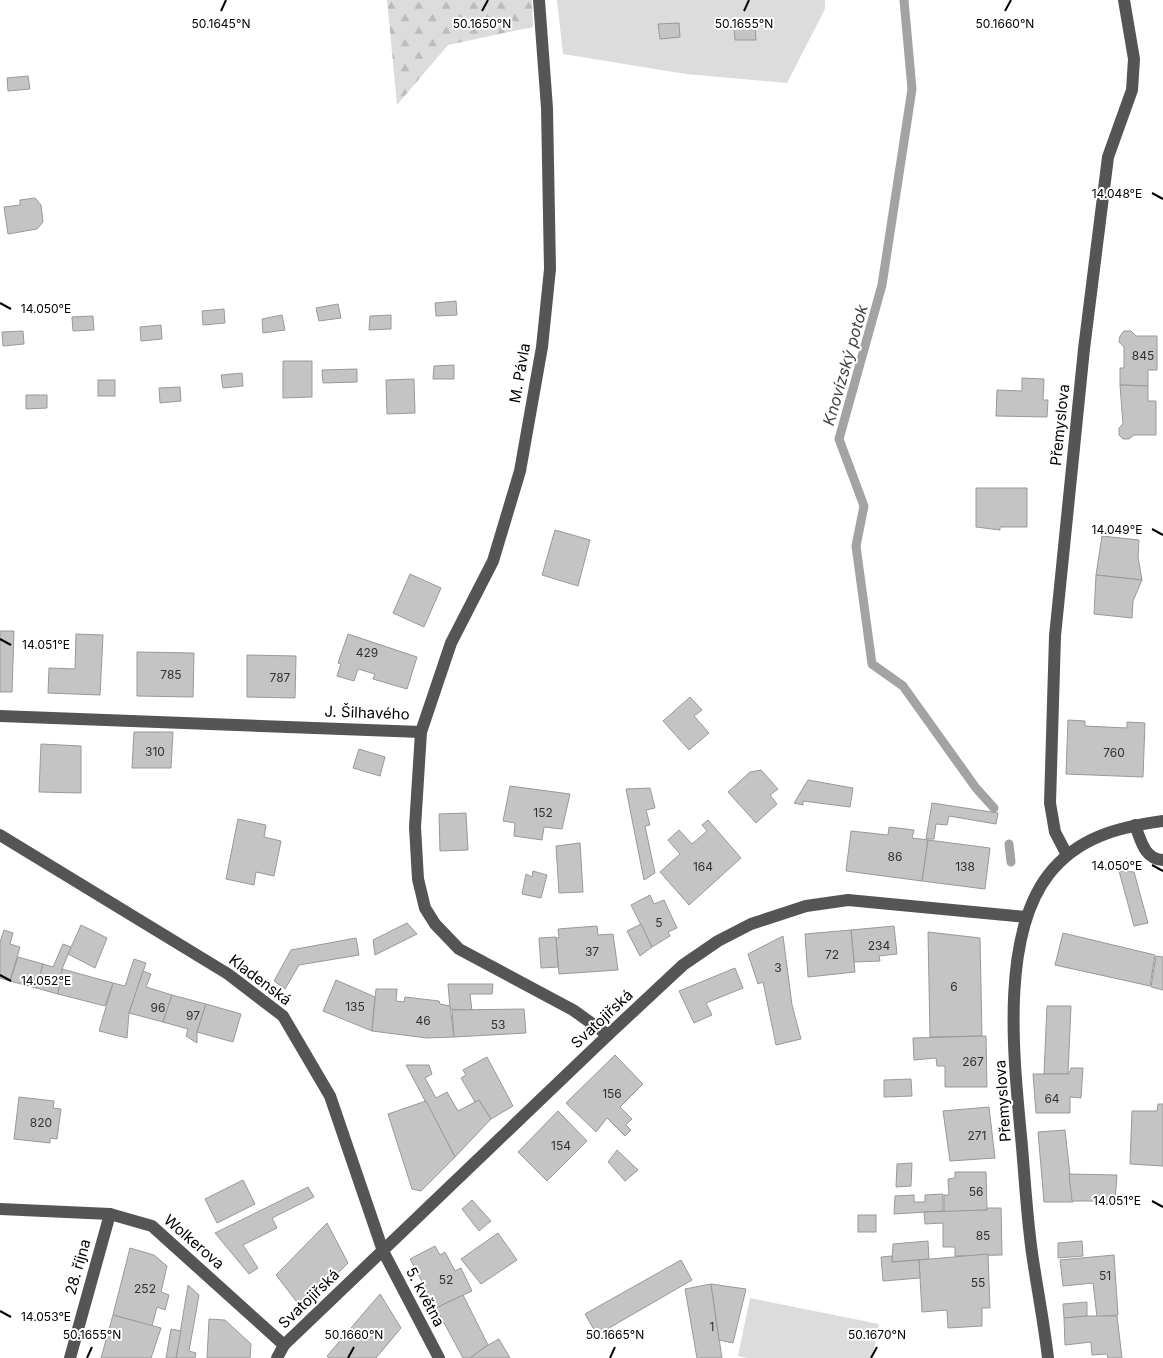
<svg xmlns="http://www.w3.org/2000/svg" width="1163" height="1358" viewBox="0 0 1163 1358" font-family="Inter,sans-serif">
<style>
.forest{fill:url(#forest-firs)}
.garden{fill:#dcdcdc}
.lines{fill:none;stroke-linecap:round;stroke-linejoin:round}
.stream{stroke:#a3a3a3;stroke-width:9}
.building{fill:#c4c4c4;stroke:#999}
.minor{stroke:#555;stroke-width:12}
.ticks{fill:none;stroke:#000;stroke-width:2}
.labels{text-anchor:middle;stroke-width:4;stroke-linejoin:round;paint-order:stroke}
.number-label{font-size:12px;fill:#313131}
.street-label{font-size:15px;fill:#000;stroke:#fff}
.water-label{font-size:16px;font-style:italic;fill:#444;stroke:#fff}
.ticks-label{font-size:12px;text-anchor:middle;fill:#000;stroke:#fff;stroke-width:4;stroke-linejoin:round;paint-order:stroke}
</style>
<defs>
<pattern id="forest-firs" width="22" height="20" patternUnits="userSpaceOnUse" patternTransform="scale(1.25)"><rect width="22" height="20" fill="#dcdcdc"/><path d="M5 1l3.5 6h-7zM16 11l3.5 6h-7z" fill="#bbb"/></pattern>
</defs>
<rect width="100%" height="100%" fill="#fff"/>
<polygon class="forest" points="387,0 532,0 533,27 448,45 397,105"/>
<g class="garden">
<polygon points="557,0 825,0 825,9 787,83 686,74 563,54"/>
<polygon points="750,1298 879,1324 872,1358 748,1358 738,1356"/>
</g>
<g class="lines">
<g class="stream">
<polyline points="904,0 912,89 882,285 839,439 864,506 856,546 872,664 903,686 976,788 994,808"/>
<polyline points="1009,844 1011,862"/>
</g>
</g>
<g class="building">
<polygon points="679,23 680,37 660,39 658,24"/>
<polygon points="734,27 755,27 756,40 735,40"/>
<polygon points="28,76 30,89 8,91 7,78"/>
<polygon points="35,198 41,205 43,222 37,229 8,234 4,207 20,205 20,200"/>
<polygon points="456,301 457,315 436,316 435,303"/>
<polygon points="338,304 341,318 319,321 316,308"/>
<polygon points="224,309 225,323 203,325 202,311"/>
<polygon points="282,315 285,330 263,333 262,319"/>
<polygon points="391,315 391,329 369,330 370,316"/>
<polygon points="93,316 94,330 73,331 72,317"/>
<polygon points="161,325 162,339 141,341 140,327"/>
<polygon points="23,331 24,344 3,346 2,332"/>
<polygon points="1124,331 1131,331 1136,336 1157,336 1157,370 1148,370 1148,386 1120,385 1120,368 1124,368 1124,347 1119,342 1120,336"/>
<polygon points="283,361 312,361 312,397 283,398"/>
<polygon points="454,365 454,379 433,379 434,366"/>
<polygon points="357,369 357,382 323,383 322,370"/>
<polygon points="242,373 243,386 223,388 221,375"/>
<polygon points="1022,378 1044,379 1043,400 1048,400 1047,417 996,416 997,390 1022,391"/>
<polygon points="414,379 415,413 387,414 386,380"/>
<rect x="98" y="380" width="17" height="16"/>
<polygon points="1120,385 1148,386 1148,401 1156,401 1156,435 1134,435 1129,439 1123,439 1119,435 1119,428 1123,424"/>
<polygon points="180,387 181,401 160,403 159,388"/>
<polygon points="26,395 47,395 47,408 26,409"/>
<polygon points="976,488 1027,488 1027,527 1000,527 1000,530 976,527"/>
<polygon points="555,530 590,540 578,586 542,575"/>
<polygon points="1102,536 1139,540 1138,557 1142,580 1096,575"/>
<polygon points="410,574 441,588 424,627 393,613"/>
<polygon points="1096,575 1142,580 1133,601 1132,618 1094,614"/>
<polygon points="0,631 14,631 12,692 0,692"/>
<polygon points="76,634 103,635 100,695 48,693 49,668 75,669"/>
<polygon points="348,634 417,657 407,689 373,679 375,674 358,669 354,681 337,676 341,664 338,663"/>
<polygon points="137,652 194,653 193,697 137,696"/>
<polygon points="247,655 296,656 295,698 247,697"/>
<polygon points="690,697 702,710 694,716 709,733 689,750 663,721"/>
<polygon points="1068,720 1085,721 1085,726 1127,728 1127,722 1145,723 1143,777 1066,774"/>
<polygon points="134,732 173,732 171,768 132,768"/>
<polygon points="41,744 81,746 81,793 39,792"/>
<polygon points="359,749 385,757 380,776 353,768"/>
<polygon points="761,770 778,789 770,795 777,804 756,823 728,792 750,772"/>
<polygon points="808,780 853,788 850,807 803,801 803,805 794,803"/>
<polygon points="510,786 570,794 562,829 544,827 542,840 514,836 515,823 503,821"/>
<polygon points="650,788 655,808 646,810 650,825 645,826 655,873 644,880 626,789"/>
<polygon points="932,803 998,813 996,824 949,816 947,825 936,824 934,839 926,839"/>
<polygon points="466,813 468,850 440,851 439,814"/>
<polygon points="238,819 266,825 264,837 281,841 274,876 256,872 254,885 226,879"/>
<polygon points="708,820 741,858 689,905 660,872 680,854 668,840 679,830 692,844 707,831 702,825"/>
<polygon points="889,827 914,830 912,838 928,840 922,881 846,871 851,831 888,835"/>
<polygon points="928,840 990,848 985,889 922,881"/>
<polygon points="580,843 583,892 559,893 556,846"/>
<polygon points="533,871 547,875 541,898 522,894 526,874 532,877"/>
<polygon points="1119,871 1134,872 1148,923 1134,926"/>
<polygon points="650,895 654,904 664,900 677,928 668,932 670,936 652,947 631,905"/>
<polygon points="407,923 417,934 375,955 373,940"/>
<polygon points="641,924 652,947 640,956 627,931"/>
<polygon points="81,925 107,938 95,968 68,954"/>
<polygon points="597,926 598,935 613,934 618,970 559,974 556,938 559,938 558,929"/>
<polygon points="894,926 897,954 879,956 880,961 854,962 851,930"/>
<polygon points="4,930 13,933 10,944 20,947 10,981 0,978 0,942"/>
<polygon points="851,930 855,972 808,977 805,934"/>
<polygon points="928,932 980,938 982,1036 930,1037"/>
<polygon points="1063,933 1155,955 1150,986 1055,965"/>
<polygon points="783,936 792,1005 801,1039 776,1045 763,982 758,984 748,954"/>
<polygon points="556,937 558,967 541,968 539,938"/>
<polygon points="356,938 359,955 299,965 285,989 274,981 291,950"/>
<polygon points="63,944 71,947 62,969 58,994 36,988 43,964 53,967"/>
<polygon points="1156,956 1163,957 1163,990 1151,987"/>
<polygon points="18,957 43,964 36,988 10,981"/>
<polygon points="134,959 146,963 129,1013 127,1038 99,1031 113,983 125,986"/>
<polygon points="735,968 743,988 706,1003 712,1015 694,1023 679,991"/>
<polygon points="62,969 113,983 105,1006 58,994"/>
<polygon points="143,971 151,974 146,987 172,995 163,1022 129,1013"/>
<polygon points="336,980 375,997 372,1031 323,1011"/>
<polygon points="448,984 493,984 492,994 470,994 472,1011 450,1009"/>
<polygon points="376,989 397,989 396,1001 404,1002 405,997 439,1001 440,1004 450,1006 454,1037 427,1038 372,1031"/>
<polygon points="172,995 206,1004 197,1032 197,1043 186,1036 188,1029 163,1022"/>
<polygon points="206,1004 241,1014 233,1042 197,1032"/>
<polygon points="1047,1006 1071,1006 1068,1074 1044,1074"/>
<polygon points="524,1009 526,1033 454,1037 452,1010"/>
<polygon points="986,1036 987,1087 945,1087 945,1066 937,1066 936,1058 914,1060 913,1038"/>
<polygon points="615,1055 643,1084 620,1107 632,1119 626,1125 631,1130 625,1136 607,1118 596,1132 566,1103"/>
<polygon points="487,1057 513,1106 491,1119 479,1100 475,1102 461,1078 466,1075 463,1070"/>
<polygon points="406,1065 429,1065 432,1074 425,1078 436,1098 447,1092 458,1111 479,1100 491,1119 455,1157"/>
<polygon points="1071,1068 1083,1068 1081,1098 1070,1097 1070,1113 1036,1113 1033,1074 1069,1074"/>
<polygon points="911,1079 912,1096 884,1097 884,1080"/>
<polygon points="19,1097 54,1101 53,1108 61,1109 57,1139 50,1138 50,1143 14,1139"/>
<polygon points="426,1101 455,1157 421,1191 412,1189 388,1114"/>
<polygon points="1158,1104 1163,1104 1163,1166 1130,1164 1132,1111 1157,1111"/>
<polygon points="989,1107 995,1158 950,1161 943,1111"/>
<polygon points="558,1111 587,1141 547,1181 518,1152"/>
<polygon points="1065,1130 1073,1202 1044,1202 1038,1132"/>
<polygon points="617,1150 638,1170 625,1181 608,1162"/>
<polygon points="912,1163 911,1186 896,1187 897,1164"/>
<polygon points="955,1172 986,1172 987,1210 944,1212 944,1195 949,1195 948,1179 955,1178"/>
<polygon points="1069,1174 1117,1175 1115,1201 1072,1201"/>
<polygon points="243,1180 255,1204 217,1223 205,1199"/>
<polygon points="308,1187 314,1197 272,1218 277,1228 243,1245 258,1268 249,1274 215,1233"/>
<polygon points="943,1194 943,1211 894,1214 895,1196 914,1195 914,1202 925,1202 925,1195"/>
<polygon points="472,1200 491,1221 479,1231 462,1209"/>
<polygon points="987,1208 1001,1208 1002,1255 955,1256 955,1247 943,1247 943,1223 925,1224 924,1212 987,1210"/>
<rect x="858" y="1215" width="18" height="17"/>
<polygon points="327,1223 348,1263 306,1305 300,1306 276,1275"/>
<polygon points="498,1233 517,1260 481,1284 461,1259"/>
<polygon points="928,1241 929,1259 892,1262 893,1244"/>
<polygon points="1082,1241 1083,1256 1058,1258 1058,1243"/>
<polygon points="435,1246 440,1255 445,1252 455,1271 461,1268 472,1291 436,1308 410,1259"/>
<polygon points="130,1248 154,1255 167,1266 161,1292 169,1295 165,1310 157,1307 152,1326 113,1315"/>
<polygon points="988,1254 990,1308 982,1308 982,1326 948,1328 947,1310 922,1312 919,1260"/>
<polygon points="1114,1255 1118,1315 1097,1317 1093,1283 1063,1286 1060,1260"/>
<polygon points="892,1256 892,1262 919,1260 920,1278 883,1281 881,1257"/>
<polygon points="681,1260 692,1280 597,1335 585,1314"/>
<polygon points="711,1284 722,1358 697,1358 685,1289"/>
<polygon points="711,1284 746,1289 733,1343 719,1340"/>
<polygon points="188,1285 199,1295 189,1351 196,1353 195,1358 176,1358"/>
<polygon points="380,1294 401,1328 376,1358 329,1358 327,1356"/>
<polygon points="463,1295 488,1345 470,1358 463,1358 436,1308"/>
<polygon points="1087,1302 1087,1316 1064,1318 1063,1304"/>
<polygon points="113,1315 161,1328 151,1358 101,1358"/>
<polygon points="1087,1316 1117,1316 1122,1358 1108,1358 1107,1354 1092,1355 1091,1342 1065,1345 1064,1318"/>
<polygon points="209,1319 225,1320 251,1344 250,1358 207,1358"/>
<polygon points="171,1329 181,1331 176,1358 166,1358"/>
<polygon points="499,1339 510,1358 470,1358 488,1345"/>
</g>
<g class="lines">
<g class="minor">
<polyline points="539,0 547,108 550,269 542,347 520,471 493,561 451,643 421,732 415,827 418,879 425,908 435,924 459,949 573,1010 608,1035"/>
<polyline points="0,716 421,732"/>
<path d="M1135 825C1141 840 1144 859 1163 860"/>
<polyline points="0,835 228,974 283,1016 330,1096 383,1251 439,1358"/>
<polyline points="1067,855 1055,832 1050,803 1055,636 1084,349 1108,157 1132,90 1134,59 1124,0"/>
<polyline points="0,1209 110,1214 152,1226 284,1345"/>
<polyline points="70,1358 110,1214"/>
<polyline points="277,1358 284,1345 608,1035 683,965 718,941 751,924 806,906 848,900 1026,917"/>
<path d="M1048 1358C1044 1323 1037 1288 1032 1253 1027 1218 1025 1182 1022 1147 1015 1069 998 939 1049 874 1078 837 1119 827 1163 821"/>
</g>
</g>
<path class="ticks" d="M221 11 226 0M482 11 488 0M744 11 749 0M1005 11 1011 0M1152 193 1163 199M0 303 11 309M1152 529 1163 535M0 639 11 645M1152 865 1163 871M0 975 11 981M1152 1201 1163 1207M0 1311 11 1317M87 1358 92 1347M348 1358 354 1347M610 1358 615 1347M871 1358 877 1347"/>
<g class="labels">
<g class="number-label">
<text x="1143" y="360">845</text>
<text x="367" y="657">429</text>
<text x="171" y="679">785</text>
<text x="280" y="682">787</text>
<text x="155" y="756">310</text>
<text x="1114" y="757">760</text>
<text x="543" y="817">152</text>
<text x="895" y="861">86</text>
<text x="703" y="871">164</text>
<text x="965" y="871">138</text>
<text x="659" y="927">5</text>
<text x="879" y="950">234</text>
<text x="592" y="956">37</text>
<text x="832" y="959">72</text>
<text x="778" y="972">3</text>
<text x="954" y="991">6</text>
<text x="355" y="1011">135</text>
<text x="158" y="1012">96</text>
<text x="193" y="1020">97</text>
<text x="423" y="1025">46</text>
<text x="498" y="1029">53</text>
<text x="973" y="1066">267</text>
<text x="612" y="1098">156</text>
<text x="1052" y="1103">64</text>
<text x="41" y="1127">820</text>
<text x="977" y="1140">271</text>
<text x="561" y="1150">154</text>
<text x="976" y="1196">56</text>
<text x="983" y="1240">85</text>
<text x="1105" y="1280">51</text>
<text x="446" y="1284">52</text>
<text x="978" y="1287">55</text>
<text x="145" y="1293">252</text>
<text x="712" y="1331">1</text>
</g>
<g class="street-label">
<text transform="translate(520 373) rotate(-80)" y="5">M. Pávla</text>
<text transform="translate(1060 425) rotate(-84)" y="5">Přemyslova</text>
<text transform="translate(367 713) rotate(2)" y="5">J. Šilhavého</text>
<text transform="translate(260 980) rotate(37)" y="5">Kladenská</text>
<text transform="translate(602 1019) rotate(-43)" y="5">Svatojiřská</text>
<text transform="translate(1003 1101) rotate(-94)" y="5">Přemyslova</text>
<text transform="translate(194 1242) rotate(41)" y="5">Wolkerova</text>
<text transform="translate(78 1267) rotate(-74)" y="5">28. října</text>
<text transform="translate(425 1297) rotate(62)" y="5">5. května</text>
<text transform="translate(309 1299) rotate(-44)" y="5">Svatojiřská</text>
</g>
<g class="water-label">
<text transform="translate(845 365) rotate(-74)" y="6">Knovízský potok</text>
</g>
</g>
<g class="ticks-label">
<text x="221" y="28">50.1645°N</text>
<text x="482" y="28">50.1650°N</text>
<text x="744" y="28">50.1655°N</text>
<text x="1005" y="28">50.1660°N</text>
<text x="1117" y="198">14.048°E</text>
<text x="46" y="313">14.050°E</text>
<text x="1117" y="534">14.049°E</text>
<text x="46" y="649">14.051°E</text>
<text x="1117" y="870">14.050°E</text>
<text x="46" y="985">14.052°E</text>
<text x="1117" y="1205">14.051°E</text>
<text x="46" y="1321">14.053°E</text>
<text x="92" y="1339">50.1655°N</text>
<text x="354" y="1339">50.1660°N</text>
<text x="615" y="1339">50.1665°N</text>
<text x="877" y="1339">50.1670°N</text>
</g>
</svg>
